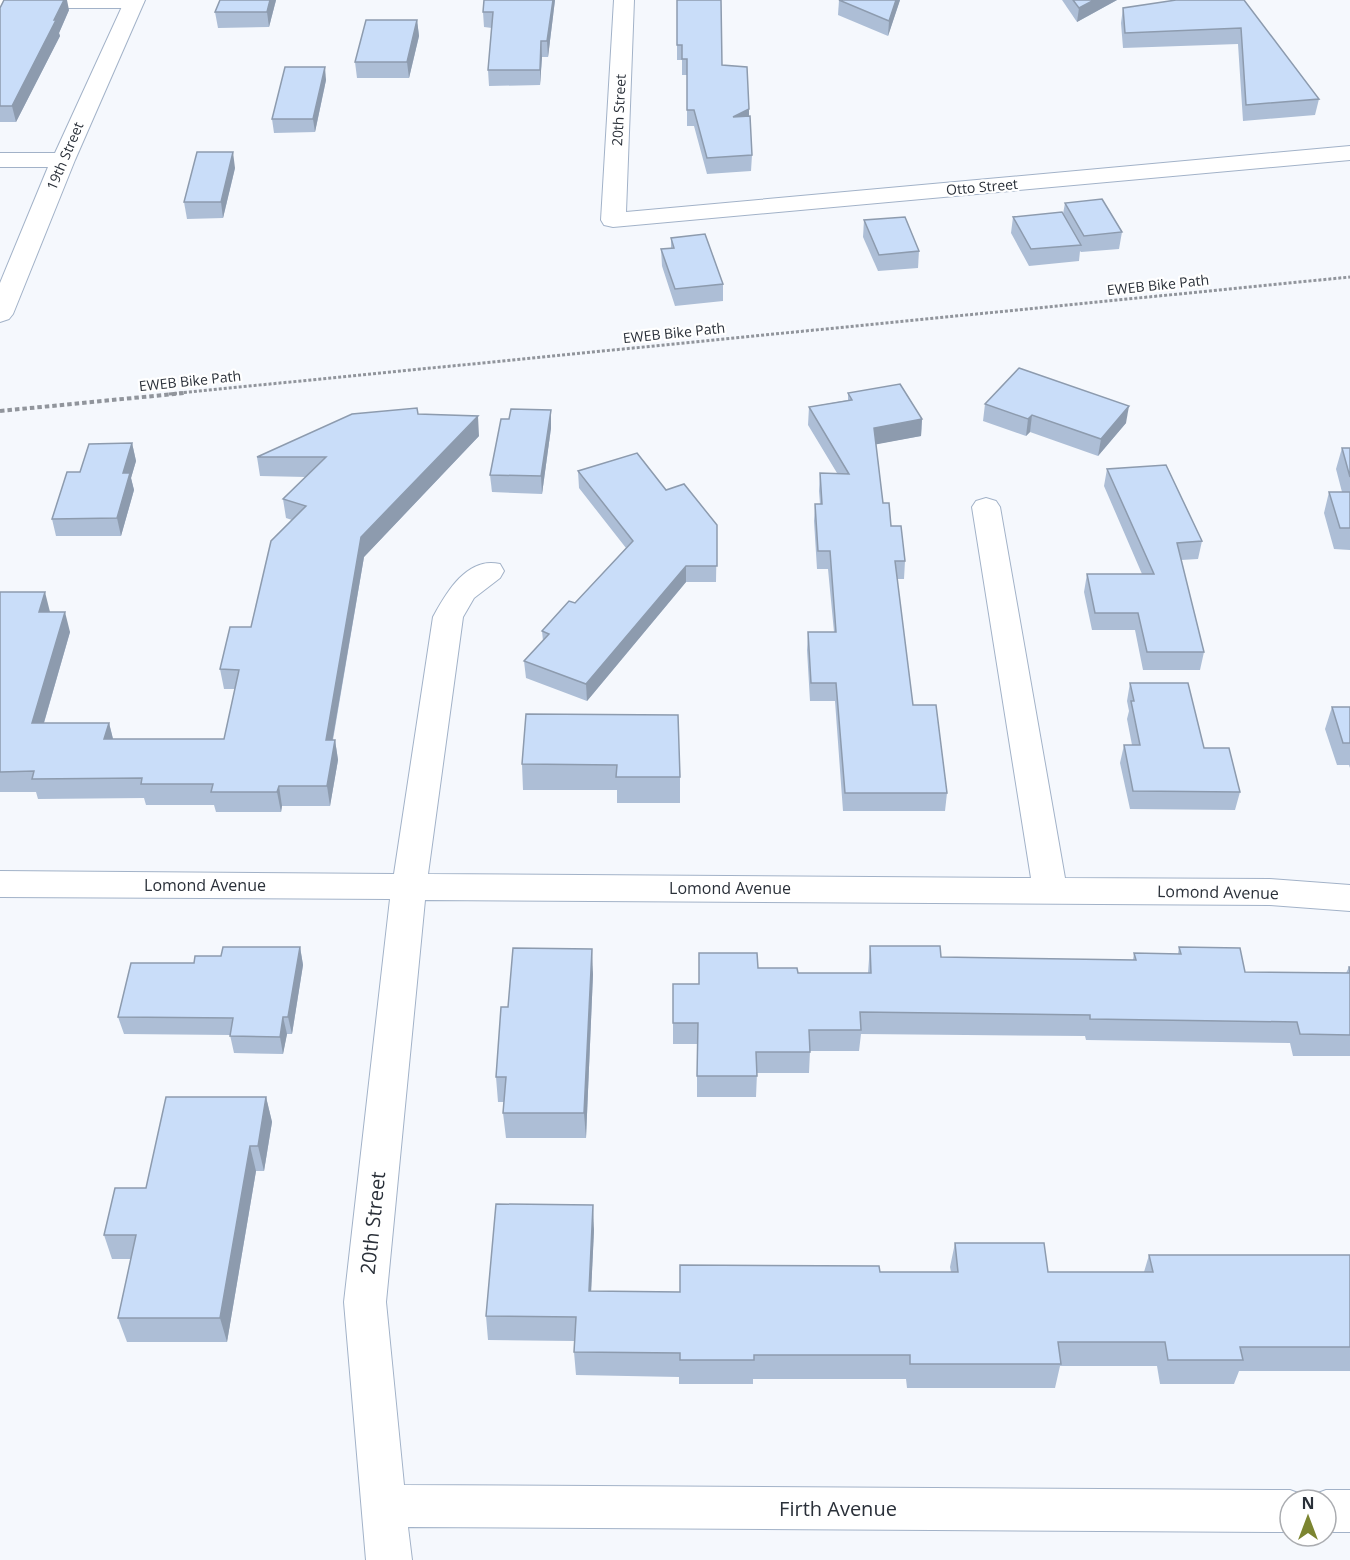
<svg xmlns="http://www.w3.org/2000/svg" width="1350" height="1560" viewBox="0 0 1350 1560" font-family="'Open Sans',sans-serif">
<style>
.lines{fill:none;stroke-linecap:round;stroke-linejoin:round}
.minor-casing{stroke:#a2b2c8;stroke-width:2}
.tertiary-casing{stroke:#a2b2c8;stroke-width:2}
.path-far1{stroke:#91959c;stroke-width:3;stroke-dasharray:3 2;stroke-linecap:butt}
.path{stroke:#91959c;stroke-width:4;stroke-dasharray:4.5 3;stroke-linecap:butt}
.minor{fill:#fff;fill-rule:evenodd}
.tertiary{fill:#fff;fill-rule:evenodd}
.wall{fill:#adbed6}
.shaded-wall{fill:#8d9bae}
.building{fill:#c9ddf9;stroke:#8d9bae;stroke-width:1.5}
.labels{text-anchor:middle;stroke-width:4.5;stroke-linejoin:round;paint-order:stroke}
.far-street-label{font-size:14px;fill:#2a3039;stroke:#fff}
.street-label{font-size:16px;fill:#2a3039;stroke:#fff}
.near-street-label{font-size:20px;fill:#2a3039;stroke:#fff}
</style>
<rect width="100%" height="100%" fill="#f5f8fd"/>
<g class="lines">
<g class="minor-casing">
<g id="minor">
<polygon points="0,0 143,0 144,2 141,6 134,8 0,8"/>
<polygon points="614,0 634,0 626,212 1350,146 1350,160 613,227 604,225 601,220"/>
<path d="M986 498 996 501 1000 507 1065 878 1270 879 1350 885V911L1270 905 425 900 386 1302 404 1485 1290 1490 1306 1496 1307 1500H1290V1532L408 1527 412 1560H366L344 1302 390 899 0 897V871L394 874 433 617C446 593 467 556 500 564L504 571 500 578 474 598 463 617 428 874 1031 878 972 507 976 501Z"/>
<polygon points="1326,1490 1350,1490 1350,1532 1326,1532 1326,1500 1309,1500 1310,1496"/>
</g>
</g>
<g class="tertiary-casing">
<polygon id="tertiary" points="125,0 145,0 75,160 13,314 9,319 0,322 0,283 48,167 0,167 0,153 55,153"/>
</g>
<polyline class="path-far1" points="169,394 1350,277"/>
<polyline class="path" points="0,411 184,393"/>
<use href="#minor" class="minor"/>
<use href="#tertiary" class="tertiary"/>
</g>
<g class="wall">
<polygon points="220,0 276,0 269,27 218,28 215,12"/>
<polygon points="555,0 548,57 542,57 540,85 489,86 488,70 492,28 484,27 483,12"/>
<polygon points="677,0 722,65 749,116 752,155 751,171 707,174 694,126 687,126 687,75 682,75 682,60 677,60"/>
<polygon points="839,0 900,0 888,36 838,15"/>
<polygon points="1062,0 1117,0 1077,22"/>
<polygon points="1244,0 1319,99 1315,115 1243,121 1238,44 1123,48 1121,23 1123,8"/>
<polygon points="0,8 69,10 59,33 60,36 16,122 0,122"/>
<polygon points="417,20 419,36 409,78 357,78 355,62"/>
<polygon points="326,80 315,132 274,133 272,119"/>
<polygon points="235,168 223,218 187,219 184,202"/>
<polygon points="1065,203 1122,232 1119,249 1081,252 1080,251 1079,261 1029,266 1011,233 1013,217 1063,214"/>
<polygon points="864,220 919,251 918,268 878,271 863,237"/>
<polygon points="671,238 723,284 723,301 675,306 662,266 661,249 671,248"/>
<polygon points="848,393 922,419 921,436 876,444 883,503 905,561 904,579 897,579 913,705 947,793 945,811 843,811 835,701 810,701 807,650 808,632 834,632 828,569 817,569 814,521 815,504 820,504 819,491 820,473 837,473 808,425 809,407 848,400"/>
<polygon points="985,404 1126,423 1098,456 1030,432 1026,436 983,421"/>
<polygon points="551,410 551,428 542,494 492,492 490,475"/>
<polygon points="418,414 479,436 364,557 333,740 335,740 338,760 330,806 282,806 281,812 216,812 214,805 146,805 144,798 38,799 36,792 0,792 0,592 50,612 70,632 44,723 109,723 113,739 224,739 235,689 224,689 220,669 251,627 292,520 286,518 283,499 306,477 260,476 257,457"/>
<polygon points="132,443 136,461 131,478 134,490 121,536 56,536 52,519 80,472"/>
<polygon points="1342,448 1350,448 1350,550 1334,549 1324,513 1329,492 1342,492 1336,469"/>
<polygon points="1107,469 1202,541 1198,559 1181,560 1204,652 1200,670 1143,670 1135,630 1092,630 1084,592 1087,574 1142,574 1104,486"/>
<polygon points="578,471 666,490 717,525 716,582 686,582 587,701 526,678 524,661 543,641 542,631 575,603 626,548 579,488"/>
<polygon points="1130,683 1204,748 1240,792 1235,810 1130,809 1120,763 1124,745 1132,745 1127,719 1129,711 1127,701"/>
<polygon points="1332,707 1350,707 1350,768 1349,765 1337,765 1325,729"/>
<polygon points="526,714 680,777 680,803 617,803 617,790 523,790 522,764"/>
<polygon points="870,946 941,957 1133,960 1134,953 1178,954 1179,947 1245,972 1346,973 1349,967 1350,967 1350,1056 1293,1056 1290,1043 1086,1040 1085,1036 861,1034 859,1051 810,1051 809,1073 757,1073 756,1097 697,1097 697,1044 673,1044 673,984 699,984 699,953 758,968 798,973 868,973"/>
<polygon points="300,947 303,965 292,1034 287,1034 283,1054 234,1053 230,1035 124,1034 118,1017 194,963 221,956"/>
<polygon points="593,974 586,1138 506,1138 503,1113 504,1102 498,1102 496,1077 508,1007"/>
<polygon points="266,1097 272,1122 264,1171 256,1171 227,1342 127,1342 118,1318 131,1259 112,1259 104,1235 146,1188"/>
<polygon points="594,1230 591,1291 680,1292 880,1272 951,1272 950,1267 955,1243 1048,1272 1144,1272 1149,1255 1350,1255 1350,1371 1239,1371 1234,1384 1160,1384 1157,1366 1060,1366 1055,1388 907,1388 906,1379 753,1379 753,1384 679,1384 679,1377 576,1375 574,1352 575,1341 488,1340 486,1316"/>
</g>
<g class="shaded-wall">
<polygon points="64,0 67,0 69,10 59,33 60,36 16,122 12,106"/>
<polygon points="270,0 276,0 269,27 267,12"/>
<polygon points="553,0 555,0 548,57 547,41"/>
<polygon points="896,0 900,0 888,36 889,21"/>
<polygon points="1094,0 1117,0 1077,22 1079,8"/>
<polygon points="417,20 419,36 409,78 407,62"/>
<polygon points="541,41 542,57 540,85 540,70"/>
<polygon points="325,67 326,80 315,132 313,119"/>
<polygon points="749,109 749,125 733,117"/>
<polygon points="233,152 235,168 223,218 221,202"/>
<polygon points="1129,406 1126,423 1098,456 1101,439"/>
<polygon points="551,410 551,428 542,494 541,476"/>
<polygon points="1032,415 1030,432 1026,436 1028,419"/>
<polygon points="478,416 479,436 364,557 329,760 326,740 361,537"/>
<polygon points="922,419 921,436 873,445 874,428"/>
<polygon points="132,443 136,461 131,478 134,490 121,536 117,518 123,473"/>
<polygon points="686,566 686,582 587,701 586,684"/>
<polygon points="45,592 50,612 39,612"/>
<polygon points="65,612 70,632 38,743 32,723"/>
<polygon points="109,723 114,743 104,739"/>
<polygon points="335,740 338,760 330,806 327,786"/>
<polygon points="279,786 282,806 281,812 277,792"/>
<polygon points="300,947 303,965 292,1034 288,1017"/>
<polygon points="592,949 593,974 586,1138 584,1113"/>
<polygon points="283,1017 287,1034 283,1054 280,1037"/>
<polygon points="266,1097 272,1122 264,1171 258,1146"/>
<polygon points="250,1146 256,1171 227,1342 220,1318"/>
<polygon points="593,1205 594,1230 590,1315 589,1291"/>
</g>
<g class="building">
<polygon points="4,0 64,0 54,20 56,20 12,106 0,106 0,8"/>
<polygon points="220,0 270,0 267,12 215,12"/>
<polygon points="484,0 553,0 547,41 541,41 540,70 488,70 493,12 483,12"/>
<polygon points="677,0 721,0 722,65 747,67 749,109 733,117 750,116 752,155 707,158 694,110 687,110 687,59 682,59 682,45 677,45"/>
<polygon points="839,0 896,0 889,21"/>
<polygon points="1073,0 1094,0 1079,8"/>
<polygon points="1176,0 1244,0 1319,99 1246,105 1241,28 1125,33 1123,8"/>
<polygon points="366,20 417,20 407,62 355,62"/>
<polygon points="285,67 325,67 313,119 272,119"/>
<polygon points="197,152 233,152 221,202 184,202"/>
<polygon points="1102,199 1122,232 1084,236 1065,203"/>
<polygon points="1062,212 1081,245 1031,249 1013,217"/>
<polygon points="905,217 919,251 879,255 864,220"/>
<polygon points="705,234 723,284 675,289 661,249 674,248 671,238"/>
<polygon points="1019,368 1129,406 1101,439 1032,415 1028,419 985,404"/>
<polygon points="900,384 922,419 874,428 883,503 889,503 891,526 901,526 905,561 895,561 913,705 936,705 947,793 845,793 836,683 811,683 808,632 836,632 830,551 818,551 815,504 822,504 820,473 849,474 809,407 852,400 848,393"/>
<polygon points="417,408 418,414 478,416 361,537 326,740 335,740 327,786 279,786 277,792 211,792 213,784 141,784 142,778 32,779 34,771 0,772 0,592 45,592 39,612 65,612 32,723 109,723 104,739 224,739 239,670 220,669 230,627 251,627 271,541 306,506 283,499 326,457 257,457 352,414"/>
<polygon points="511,409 551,410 541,476 490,475 501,419 509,419"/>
<polygon points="132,443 123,473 130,473 117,518 52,519 67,472 80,472 89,444"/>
<polygon points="1342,448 1350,448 1350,477"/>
<polygon points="637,453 666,490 684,484 717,525 717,566 686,566 586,684 524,661 549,634 542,631 569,601 575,603 633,541 578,471"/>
<polygon points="1166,465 1202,541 1177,543 1204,652 1147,652 1138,613 1095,613 1087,574 1154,574 1107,469"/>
<polygon points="1329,492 1350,492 1350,528 1340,528"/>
<polygon points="1130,683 1188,683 1204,748 1229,748 1240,792 1133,791 1124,745 1140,745 1131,701 1134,701"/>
<polygon points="1332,707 1350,707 1350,743 1343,743"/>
<polygon points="526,714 678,715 680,777 616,777 617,765 522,764"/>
<polygon points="870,946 940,946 941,957 1136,960 1134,953 1181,954 1179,947 1240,948 1245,972 1350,973 1349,967 1350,967 1350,1035 1300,1034 1297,1022 1090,1019 1090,1015 860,1012 861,1030 809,1030 810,1052 756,1052 757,1076 697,1076 698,1023 673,1023 673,984 699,984 699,953 757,953 758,968 797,968 798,973 871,973"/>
<polygon points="223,947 300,947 288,1017 283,1017 280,1037 230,1036 233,1018 118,1017 131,963 194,963 195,956 221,956"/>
<polygon points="513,948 592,949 584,1113 503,1113 506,1077 496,1077 501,1007 508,1007"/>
<polygon points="166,1097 266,1097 258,1146 250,1146 220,1318 118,1318 136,1235 104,1235 115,1188 146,1188"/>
<polygon points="496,1204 593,1205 589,1291 680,1292 680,1265 879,1266 880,1272 958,1272 955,1243 1044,1243 1048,1272 1153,1272 1149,1255 1350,1255 1350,1347 1240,1347 1243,1360 1168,1360 1165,1342 1058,1342 1061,1364 910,1364 910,1355 754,1355 754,1360 680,1360 680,1353 574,1352 576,1317 486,1316"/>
</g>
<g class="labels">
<g class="far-street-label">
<text transform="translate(619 110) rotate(-87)" y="5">20th Street</text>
<text transform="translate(65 156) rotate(-67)" y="5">19th Street</text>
<text transform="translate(982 187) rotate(-5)" y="5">Otto Street</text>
<text transform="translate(1158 285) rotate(-6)" y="5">EWEB Bike Path</text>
<text transform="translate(674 333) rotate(-6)" y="5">EWEB Bike Path</text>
<text transform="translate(190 381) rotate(-6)" y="5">EWEB Bike Path</text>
</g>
<g class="street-label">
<text x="205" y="891">Lomond Avenue</text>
<text x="730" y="894">Lomond Avenue</text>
<text transform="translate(1218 892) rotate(1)" y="6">Lomond Avenue</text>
</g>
<g class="near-street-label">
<text transform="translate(373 1223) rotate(-84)" y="7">20th Street</text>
<text x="838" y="1516">Firth Avenue</text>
</g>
</g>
<g transform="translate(1308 1518)"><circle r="28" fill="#ffffff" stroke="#aaacb0" stroke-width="1.5"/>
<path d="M0-4.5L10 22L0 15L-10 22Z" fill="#7c8531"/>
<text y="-9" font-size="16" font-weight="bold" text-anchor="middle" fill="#2a3039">N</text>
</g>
</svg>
